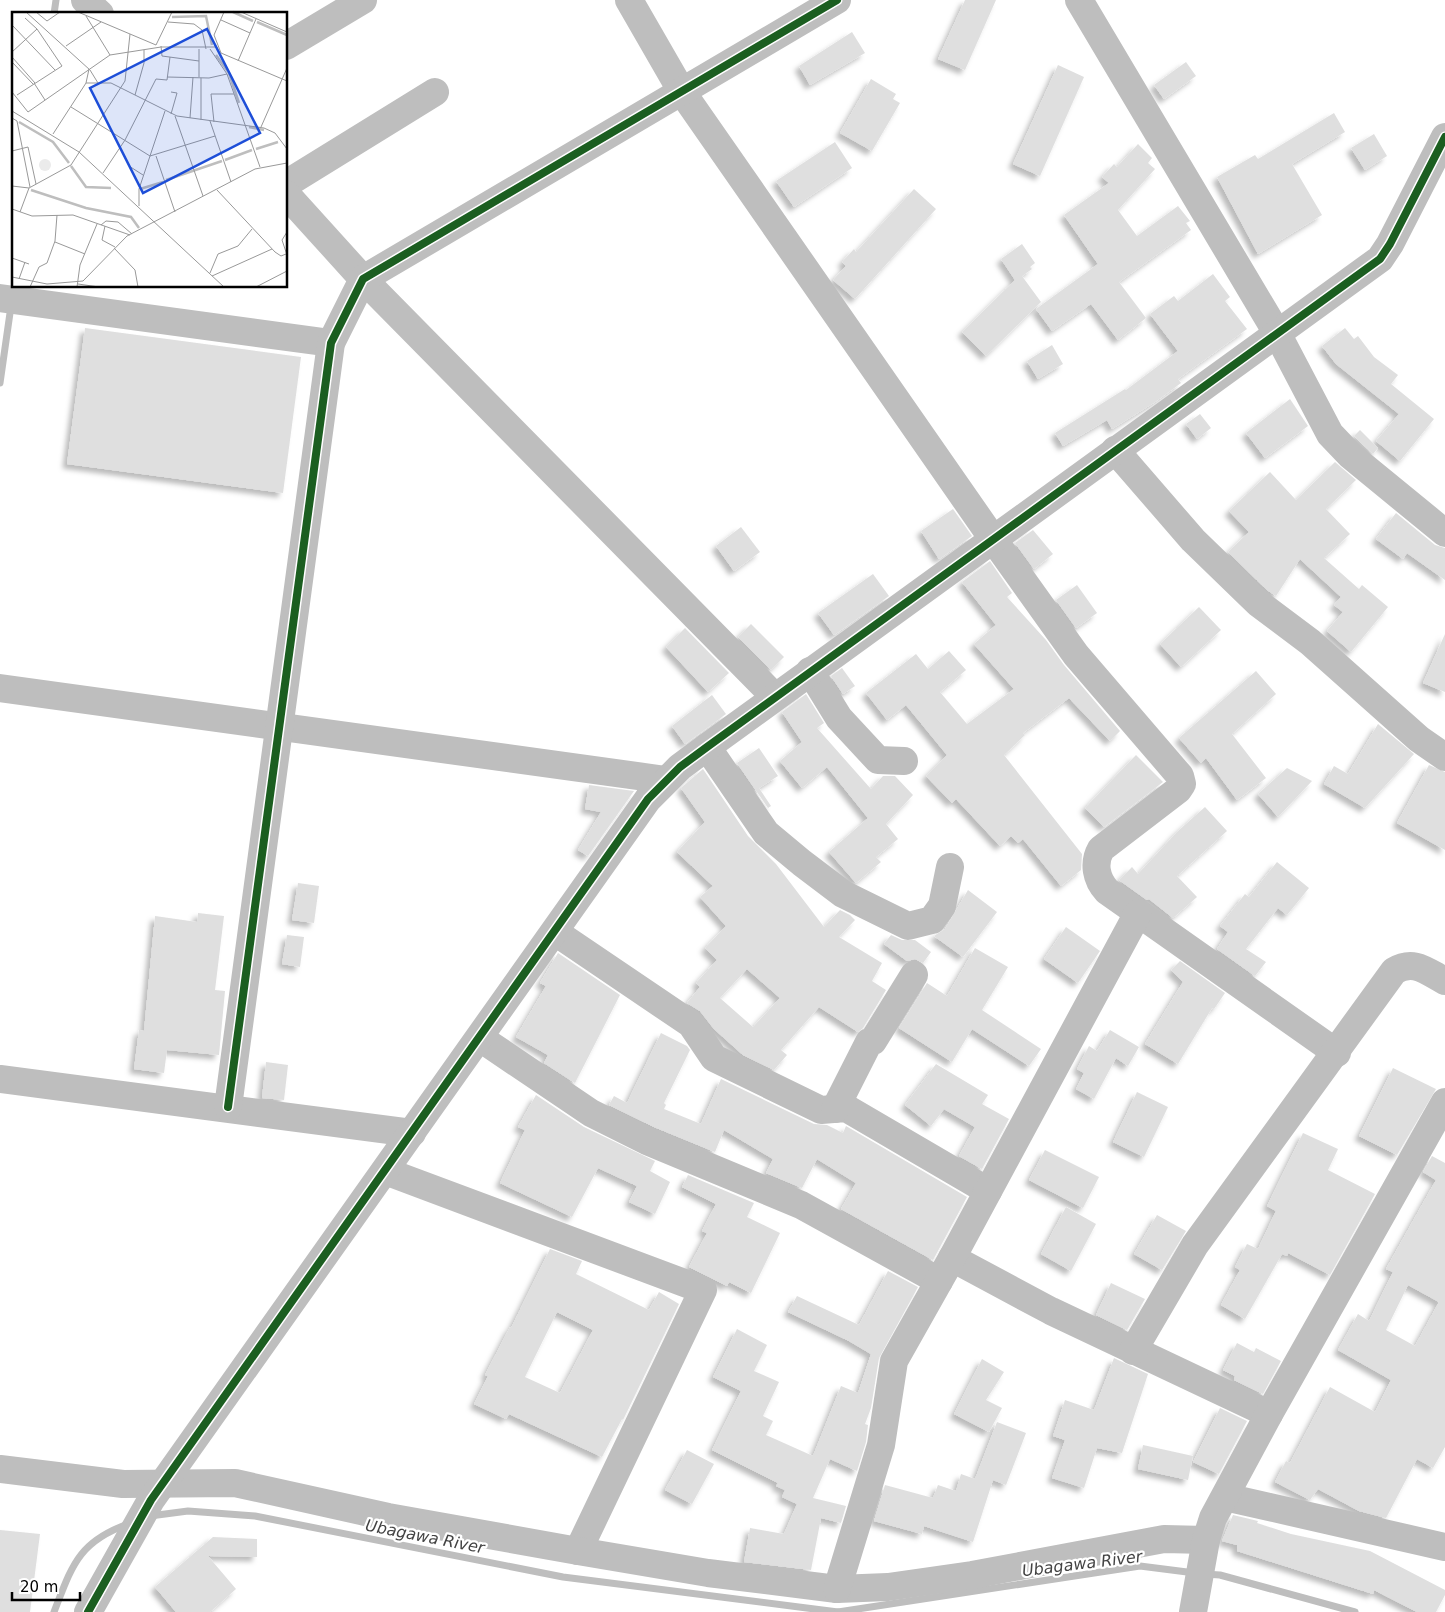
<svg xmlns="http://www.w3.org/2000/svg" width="1445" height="1612" viewBox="0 0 1445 1612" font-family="'DejaVu Sans',sans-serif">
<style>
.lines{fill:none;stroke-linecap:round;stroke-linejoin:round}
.stream{stroke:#bebebe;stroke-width:7}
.building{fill:#dfdfdf;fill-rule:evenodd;filter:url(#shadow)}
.minor{stroke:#bebebe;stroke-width:28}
.cycleway-casing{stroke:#fff;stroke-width:11}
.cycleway{stroke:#1b5e20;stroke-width:8}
.labels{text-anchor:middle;stroke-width:4.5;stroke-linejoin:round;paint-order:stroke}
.water-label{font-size:16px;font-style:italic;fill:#434343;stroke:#fff}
.inset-river{fill:none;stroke:#bebebe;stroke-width:2.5}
.inset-road{fill:none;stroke:#999;stroke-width:1}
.view{fill:#1d4ed8;fill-opacity:0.15;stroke:#1d4ed8;stroke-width:2.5}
.inset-edge{fill:none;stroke:#000;stroke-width:2.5}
</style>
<defs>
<filter id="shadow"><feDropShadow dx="-4.5" dy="4.5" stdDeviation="2.5" flood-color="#0004"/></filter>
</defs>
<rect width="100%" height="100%" fill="#fff"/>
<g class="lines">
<g class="stream">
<polyline points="54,14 56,0"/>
<polyline points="0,383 11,306"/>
<polyline points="150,1516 188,1511 255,1516 563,1577 838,1612"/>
<polyline points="1205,1574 1220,1575 1355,1612"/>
<path d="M54 1612C72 1566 78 1542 128 1524"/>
<polyline points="838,1612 1140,1566 1195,1573"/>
</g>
</g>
<g class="building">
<polygon points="965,0 996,0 965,70 938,59"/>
<polygon points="852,32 865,53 810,85 799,66"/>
<polygon points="1186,62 1196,76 1164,99 1154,85"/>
<polygon points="1058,65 1084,77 1040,176 1013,164"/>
<polygon points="871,79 896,94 893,99 900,103 872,151 840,133"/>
<polygon points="1334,113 1345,132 1292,164 1322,215 1258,254 1217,177 1255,155 1258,159"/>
<polygon points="1374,134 1387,156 1365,170 1351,148"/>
<polygon points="835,142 852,168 794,207 776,181"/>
<polygon points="1138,144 1152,158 1148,163 1155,169 1118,210 1137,236 1178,206 1190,221 1186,223 1191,230 1119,282 1146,318 1118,340 1091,304 1052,331 1036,309 1098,264 1064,215 1109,183 1102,177 1114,164 1117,167"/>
<polygon points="914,189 936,209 855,299 833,280 846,266 842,262 854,249 856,252"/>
<polygon points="1022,244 1035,263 1030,267 1032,269 1022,276 1041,302 986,356 962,332 1015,280 1001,259"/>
<polygon points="1213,274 1230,297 1225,301 1247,329 1178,379 1181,383 1155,402 1112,429 1107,420 1063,446 1055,433 1125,389 1126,390 1178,351 1150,314 1174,296 1178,301"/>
<polygon points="85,328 301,357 283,493 67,464"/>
<polygon points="1345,328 1354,339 1358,336 1374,357 1398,375 1391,384 1434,419 1400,461 1376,441 1399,414 1336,364 1322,346"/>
<polygon points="1052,345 1063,364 1038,379 1027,361"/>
<polygon points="1290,399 1308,426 1265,458 1246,433"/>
<polygon points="1200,414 1211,428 1197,439 1186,424"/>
<polygon points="1360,430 1378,448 1373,454 1354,436"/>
<polygon points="1335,462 1356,480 1326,509 1350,534 1324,558 1359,589 1362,585 1388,607 1351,652 1327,631 1343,612 1334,605 1341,597 1300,559 1276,596 1267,590 1228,552 1249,532 1229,511 1270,472 1296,500"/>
<polygon points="953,509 972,536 939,559 921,531"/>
<polygon points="1396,513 1435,545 1445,548 1445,580 1407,553 1403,559 1376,539"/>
<polygon points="741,527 760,552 734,571 716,546"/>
<polygon points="1033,530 1053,554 1034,569 1015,543"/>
<polygon points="990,561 1012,593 1007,597 1046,640 1064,665 1120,731 1110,741 1069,698 1023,733 1025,735 1004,755 1082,854 1081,870 1061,886 1023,839 1018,843 1011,836 1000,846 956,799 952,803 926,776 947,755 906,705 887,720 866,693 916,654 928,669 949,651 966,670 940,692 967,724 1014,689 974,644 996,625 962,582"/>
<polygon points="873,574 889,596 834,635 818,613"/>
<polygon points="1077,585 1097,613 1076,628 1056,600"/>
<polygon points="1199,607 1221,630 1181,667 1160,644"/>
<polygon points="751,624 784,657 771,670 738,637"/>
<polygon points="685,628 729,673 708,692 666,647"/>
<polygon points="1445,634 1445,692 1423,683"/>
<polygon points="842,668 855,686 843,694 831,676"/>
<polygon points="1256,671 1276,694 1232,734 1266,778 1237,800 1206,758 1201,763 1179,738"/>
<polygon points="806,694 824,723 817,728 871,789 883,776 895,776 913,795 886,824 898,839 876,857 881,862 856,883 829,852 868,818 827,767 802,788 780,761 802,742 782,712"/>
<polygon points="712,695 726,714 685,744 672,726"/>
<polygon points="1378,724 1414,754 1365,808 1324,784 1334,766 1348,774"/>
<polygon points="759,748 778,776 759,788 771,806 768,808 737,763"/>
<polygon points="1136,755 1163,782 1104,827 1085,808"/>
<polygon points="1429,765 1445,772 1445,850 1397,823"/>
<polygon points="1287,768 1312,781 1278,817 1258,794"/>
<path d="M703 769 748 836 776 864 824 927 840 910 850 915 855 920 839 937 882 963 872 981 886 990 863 1028 858 1032 819 1007 781 1050 787 1055 774 1070 743 1055 714 1029 700 1011 687 1003 700 987 696 983 717 960 705 948 726 926 700 897 713 886 677 852 705 822 681 788ZM747 969 780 998 753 1027 720 998Z"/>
<polygon points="589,785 634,791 588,856 578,850 601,812 585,809"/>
<polygon points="1205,807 1227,831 1177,876 1197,897 1173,918 1149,899 1147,900 1119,880 1132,867 1138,874 1177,832"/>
<polygon points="1277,862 1309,888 1287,915 1278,908 1246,949 1266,962 1255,976 1217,949 1228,932 1220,926 1245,894 1249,897"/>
<polygon points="298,883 319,886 314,923 292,920"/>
<polygon points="968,890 997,912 963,957 934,936 945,929"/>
<polygon points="198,913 224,916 215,990 225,991 219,1055 167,1050 164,1073 134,1069 139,1030 144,1031 155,916 197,922"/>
<polygon points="1066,927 1100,951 1078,983 1044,959"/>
<polygon points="287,935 304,937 300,967 282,964"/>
<polygon points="891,935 902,940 915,940 931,952 923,963 915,959 907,961 884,944"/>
<polygon points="975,948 1008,967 982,1010 1041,1049 1029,1066 972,1029 952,1062 899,1028 927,983 947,996"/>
<polygon points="558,953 620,995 575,1083 544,1063 548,1055 516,1037 546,986 540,983"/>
<polygon points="1180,961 1225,993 1214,1009 1212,1008 1178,1064 1145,1044 1183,982 1171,970"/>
<polygon points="1110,1030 1139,1047 1128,1066 1116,1058 1094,1099 1076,1089 1084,1073 1077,1069 1089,1046 1097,1051"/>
<polygon points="661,1033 687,1046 690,1050 664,1103 666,1105 664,1109 701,1124 721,1079 814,1124 827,1125 843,1133 846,1126 967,1197 933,1260 841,1209 856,1183 817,1159 802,1188 766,1173 773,1159 724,1130 715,1152 654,1127 609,1105 614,1096 627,1103"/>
<polygon points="266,1062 288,1065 284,1100 262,1098"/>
<polygon points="936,1064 988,1095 982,1104 1009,1119 982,1169 959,1156 975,1127 944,1109 931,1126 905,1105"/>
<polygon points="1393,1068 1436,1089 1397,1155 1359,1136"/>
<polygon points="1137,1092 1168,1107 1144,1157 1113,1142"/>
<polygon points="536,1095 584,1127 655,1161 650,1171 670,1182 655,1214 629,1202 637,1186 598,1168 572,1217 500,1183 525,1130 518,1127"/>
<polygon points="1303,1133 1338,1149 1328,1170 1375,1194 1330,1275 1288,1253 1287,1256 1282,1254 1245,1319 1221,1305 1240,1270 1235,1267 1247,1244 1258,1249 1276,1211 1267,1206"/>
<polygon points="1045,1150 1099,1177 1083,1208 1029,1180"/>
<path d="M1432 1156 1445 1163V1447L1433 1468 1417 1459 1386 1518 1359 1511 1318 1489 1310 1500 1275 1482 1286 1461 1290 1463 1330 1387 1375 1412 1391 1380 1338 1350 1358 1314 1369 1321 1393 1272 1386 1269 1436 1180 1423 1172ZM1408 1285 1439 1302 1415 1346 1386 1330Z"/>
<polygon points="688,1175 754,1203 747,1217 780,1233 751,1293 729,1282 727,1286 689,1267 707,1233 702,1231 716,1204 682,1187"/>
<polygon points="1066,1207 1096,1224 1071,1271 1041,1254"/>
<polygon points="1157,1215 1186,1231 1162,1270 1134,1254"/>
<path d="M550 1249 582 1261 576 1274 649 1310 659 1292 679 1304 623 1420 622 1419 602 1457 509 1414 506 1419 474 1404 488 1376 485 1375 510 1327 511 1328ZM557 1312 593 1330 560 1393 525 1377Z"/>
<polygon points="888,1271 918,1287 879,1358 871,1408 865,1424 868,1425 866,1442 857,1471 830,1459 813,1498 846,1506 841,1523 821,1518 811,1570 744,1562 750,1528 784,1534 797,1504 782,1497 785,1490 776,1486 778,1483 712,1450 741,1391 713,1377 737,1329 767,1345 754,1371 779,1382 763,1416 773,1421 766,1435 813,1456 841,1386 858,1393 871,1354 849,1341 788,1312 797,1296 859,1325"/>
<polygon points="1111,1283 1145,1299 1127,1330 1096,1315"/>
<polygon points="1237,1343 1254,1352 1256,1348 1281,1361 1263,1394 1234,1380 1235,1376 1223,1370"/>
<polygon points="1114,1358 1148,1374 1122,1453 1097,1448 1084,1488 1052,1478 1065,1440 1053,1436 1065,1400 1094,1410"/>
<polygon points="982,1359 1004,1372 986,1400 1002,1408 989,1432 954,1414"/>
<polygon points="1220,1408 1247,1421 1219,1474 1193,1462"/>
<polygon points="997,1422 1026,1433 1006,1485 993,1480 973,1542 924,1526 922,1534 874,1521 885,1485 933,1498 938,1485 956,1491 961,1474 975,1479"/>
<polygon points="1143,1445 1193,1456 1188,1480 1138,1469"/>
<polygon points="687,1450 714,1464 692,1504 665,1490"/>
<polygon points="1233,1515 1258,1521 1257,1523 1291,1534 1370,1551 1445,1590 1445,1595 1436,1612 1417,1612 1374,1590 1373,1594 1237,1551 1237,1545 1222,1541"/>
<polygon points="0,1530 40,1534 30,1612 0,1612"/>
<polygon points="213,1537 257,1539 257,1557 208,1556 236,1589 210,1612 176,1612 155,1587"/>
</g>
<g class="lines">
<g class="minor">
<polyline points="85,0 100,14"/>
<path d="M629 0 682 92 993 539 1076 655 1180 776 1182 784 1178 790 1101 849C1093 863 1096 879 1107 891L1337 1053"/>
<polyline points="1079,0 1277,333 1330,434 1351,456 1445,533"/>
<polyline points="286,46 363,0"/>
<polyline points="286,184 435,92"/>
<polyline points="286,194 363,279 775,697"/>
<polyline points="0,298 331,343"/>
<polyline points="1115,450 1193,540 1258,603 1310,642 1419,739 1445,757"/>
<polyline points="810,671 839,718 878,760 904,761"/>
<polyline points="0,688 666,780"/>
<polyline points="707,747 766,833 802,863 843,894 908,926 932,920 942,906 950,867"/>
<polyline points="555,932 691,1024 714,1058 821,1110 846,1108 988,1191"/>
<polyline points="480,1038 591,1113 647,1141 801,1205 939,1281"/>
<polyline points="0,1079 412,1133"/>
<polyline points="228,1107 331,343 363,279 837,0"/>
<polyline points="835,1109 869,1042 873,1041 914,975"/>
<polyline points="385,1171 703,1290 578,1551"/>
<polyline points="952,1258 1051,1311 1269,1414"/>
<path d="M1133 1351 1195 1245 1394 971C1414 959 1426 971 1445 981"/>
<polyline points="0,1469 123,1484 235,1483 388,1517 578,1551 708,1573 837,1589 888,1587 972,1575 1164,1539 1206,1540"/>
<polyline points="1225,1497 1445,1547"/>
<polyline points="837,1589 881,1445 894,1361 952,1258 1138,913"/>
<polyline points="88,1612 151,1500 648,799 680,767 707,747 1380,259 1390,244 1445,137"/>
<polyline points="1193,1612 1206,1540 1213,1518 1269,1414 1445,1102"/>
</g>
<g class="cycleway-casing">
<g id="cycleway">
<polyline points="228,1107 331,343 363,279 837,0"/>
<polyline points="88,1612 151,1500 648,799 680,767 707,747 1380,259 1390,244 1445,137"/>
</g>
</g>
<use href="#cycleway" class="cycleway"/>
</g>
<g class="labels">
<g class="water-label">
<text transform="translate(425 1536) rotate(11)" y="6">Ubagawa River</text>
<text transform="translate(1082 1563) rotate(-7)" y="6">Ubagawa River</text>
</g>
</g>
<g transform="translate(12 12)">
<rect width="275" height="275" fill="#fff"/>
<path d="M27 153a6 6 0 1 1 12 0a6 6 0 1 1-12 0Z" fill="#ebebeb"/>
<path class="inset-river" d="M221 0 241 9M160 5 194 4 200 33M245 10 275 23M204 43 217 61 227 91M7 110 41 130 57 151M237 115 252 118M244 137 266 130M213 148 240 138M59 154 74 175 99 176M154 168 210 149M128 177 151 170M19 178 74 196 119 205 127 216"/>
<path class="inset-road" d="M14 0 78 58 86 71M24 0 35 9 48 0M66 0 144 33 160 0M212 0 202 23 209 41 275 69M229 0 275 20M74 4 98 43M209 8 238 21M156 10 182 12 190 18 194 37M0 13 43 58M54 34 89 10M149 34 150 44 187 49M187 37V65M198 37 215 62 248 155M0 40 25 17M0 45 23 71M226 49 244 7M0 50 21 72M155 65 197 66 215 62M22 71 33 88M74 71H99L165 104 252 116 263 121 275 137M0 80 16 100 98 43 149 35H205M159 80 165 81 159 102M5 83 50 54 25 17 13 6M123 83 132 51V38M59 95 138 144 203 124M0 99 67 140 212 275M163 104 191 184M0 106 5 109 18 175M178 106 181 65M189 108V66M198 109 219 170M202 110 199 82H222M249 115 275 56M41 122 74 71 77 57M0 139 16 135 24 172M144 144 163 200M117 154 131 163M91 161 113 128 144 67 155 68 158 45M0 174 17 176 59 153 113 69 118 22M205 178 263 240 269 244 274 242M127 194V177L153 99M0 197 20 204 61 203 118 223M8 200 17 176M89 213 94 209 106 210 120 222M93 214 90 228 103 235M43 230 73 242M102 236 123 258 126 275M275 243 270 228 275 220M0 246 17 252M198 261 206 242 226 234 240 217M200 264 260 237M0 265 35 272 71 269 115 224 243 157 275 151M7 267 13 250M66 272 87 275M18 275 27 255 35 251 43 229 45 203M65 275 68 253 85 212M244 275 275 259"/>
<path class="view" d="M195 17 248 121 131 181 78 76Z"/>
<rect width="275" height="275" class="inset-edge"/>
</g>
<path d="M12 1592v8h68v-8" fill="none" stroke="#000000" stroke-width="2.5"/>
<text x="20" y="1592" font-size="15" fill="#000000" stroke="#ffffff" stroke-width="4" paint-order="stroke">20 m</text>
</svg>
